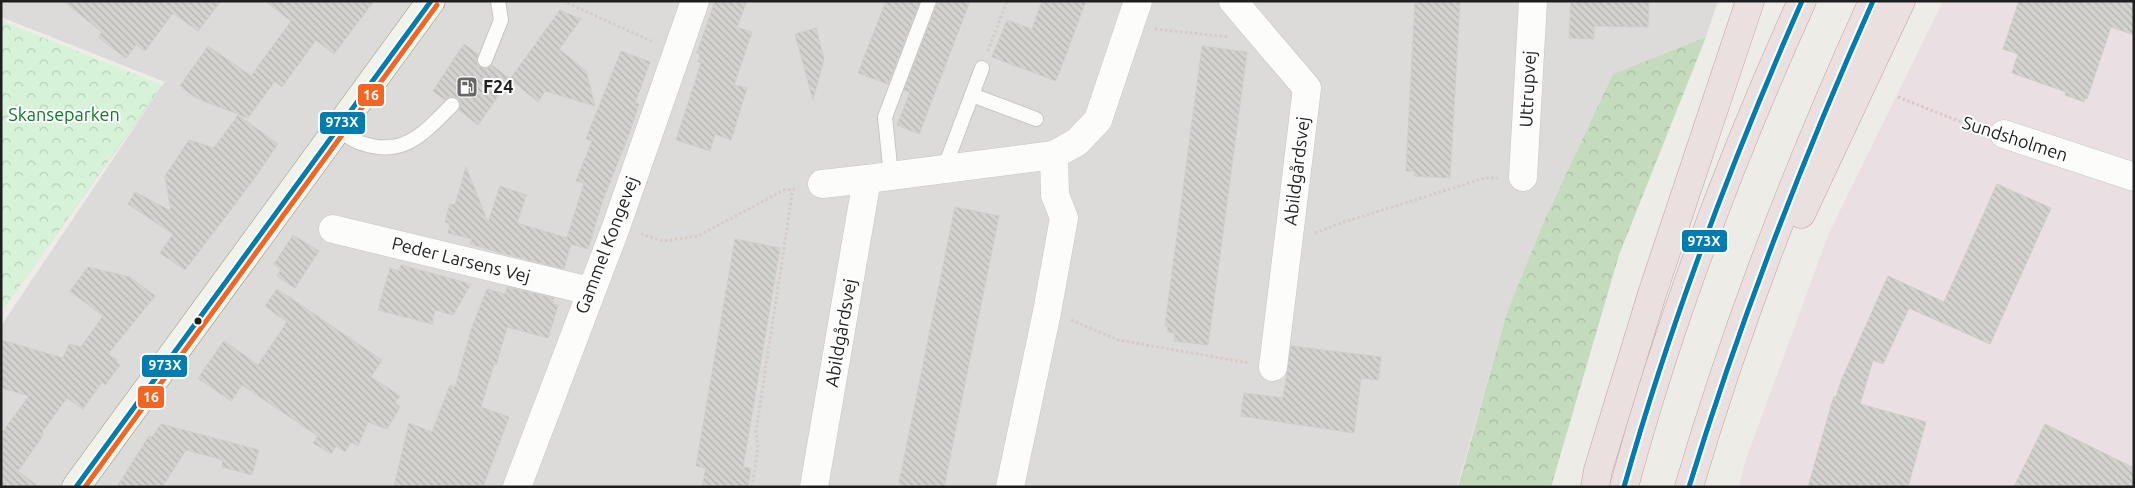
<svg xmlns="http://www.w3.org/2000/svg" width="2135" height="488" viewBox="0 0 2135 488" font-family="Ubuntu,sans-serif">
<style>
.residential{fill:#dcdbd9}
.industrial{fill:#eae0e4}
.forest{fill:url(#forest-crowns)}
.park{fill:url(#park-crowns)}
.building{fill:url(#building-back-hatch);stroke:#d0cec9}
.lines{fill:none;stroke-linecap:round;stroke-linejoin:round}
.service-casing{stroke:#c6c6c3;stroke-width:16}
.minor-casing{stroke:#c6c6c3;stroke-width:29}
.secondary-casing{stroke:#929780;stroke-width:29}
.motorway-casing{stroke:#c2a0a4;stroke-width:29}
.path{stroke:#d6cbc7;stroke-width:3;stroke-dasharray:2.5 2.5;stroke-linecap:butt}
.service{stroke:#fcfcfb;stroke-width:14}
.minor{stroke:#fcfcfb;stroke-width:28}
.secondary{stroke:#f1f3eb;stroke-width:28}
.motorway{stroke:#eae0df;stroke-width:28}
.bus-1-casing{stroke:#fff;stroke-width:9}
.bus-2-casing{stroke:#fff;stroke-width:9}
.bus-1{stroke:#007cb0;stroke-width:5}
.bus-2{stroke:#f26522;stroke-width:5}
.bus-dot{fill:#1f1f1f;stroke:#fff;stroke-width:2}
.labels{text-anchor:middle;stroke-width:4;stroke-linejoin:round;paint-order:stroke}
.poi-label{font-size:18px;font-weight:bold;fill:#1f1f1f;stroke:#fff;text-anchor:start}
.street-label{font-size:18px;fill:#1f1f1f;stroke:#fff}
.park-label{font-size:18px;fill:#0f7a28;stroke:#fff}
.line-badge{stroke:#fff;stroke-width:2}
.badge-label{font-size:14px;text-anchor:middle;font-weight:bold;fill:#fff}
</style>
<defs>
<pattern id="forest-crowns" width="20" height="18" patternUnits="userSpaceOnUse" patternTransform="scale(1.25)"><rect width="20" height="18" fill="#c4dbbd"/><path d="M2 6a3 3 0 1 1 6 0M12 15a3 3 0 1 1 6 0" fill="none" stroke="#a8bca2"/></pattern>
<pattern id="park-crowns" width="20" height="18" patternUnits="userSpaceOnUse" patternTransform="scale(1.25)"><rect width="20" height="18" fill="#d6f3da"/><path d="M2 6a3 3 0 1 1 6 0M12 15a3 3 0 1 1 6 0" fill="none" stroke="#b7d0bb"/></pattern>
<pattern id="building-back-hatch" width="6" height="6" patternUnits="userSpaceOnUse" patternTransform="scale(1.25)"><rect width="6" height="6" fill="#d4d2ce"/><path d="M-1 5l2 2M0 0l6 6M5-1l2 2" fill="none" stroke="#b6b4b0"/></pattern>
</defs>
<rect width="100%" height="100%" fill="#edece7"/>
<polygon class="residential" points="1,1 1718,1 1706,37 1613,74 1544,221 1507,312 1457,487 1,487 1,326 158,92 1,312 1,21 162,86 165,82 1,17"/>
<polygon class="industrial" points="1943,1 2134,1 2134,487 1739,487 1745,462 1829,233"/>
<polygon class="forest" points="1706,37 1619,255 1551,487 1458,487 1507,312 1544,221 1613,74"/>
<polygon class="park" points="1,21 162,85 1,312"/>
<g class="building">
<polygon points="63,1 221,1 198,31 173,13 145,51 136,45 126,58 98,37 102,32"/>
<polygon points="265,1 374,1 334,54 316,40 282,87 275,81 248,118 196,98 180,86 208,46 251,76 291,21"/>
<polygon points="715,1 747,1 737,27 752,32 734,85 747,88 731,140 715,134 710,151 676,140 701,63 698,62 700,54 697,53"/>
<polygon points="886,1 920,1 888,84 858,73"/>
<polygon points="938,1 970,1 919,134 897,125 910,92 904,90"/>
<polygon points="1042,1 1086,1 1056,81 992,57 1007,20 1032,29"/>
<polygon points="1415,1 1460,1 1450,178 1414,176 1415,171 1406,171"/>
<polygon points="1571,1 1649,1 1648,27 1594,26 1594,39 1569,38"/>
<polygon points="2019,1 2134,1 2134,35 2111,27 2087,99 2085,98 2084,102 2065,95 2066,92 2012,73 2018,54 2003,49"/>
<polygon points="560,10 581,19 559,49 586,71 595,106 545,91 538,102 510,79"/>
<polygon points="816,28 824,59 813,100 795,34"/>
<polygon points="464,44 478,54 476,61 478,66 486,69 492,65 510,79 478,125 459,110 461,103 458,98 450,96 445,100 433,91"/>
<polygon points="1202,46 1247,52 1208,345 1174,341 1175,333 1167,332 1168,326 1165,326"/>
<polygon points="621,51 650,62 635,103 639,104 628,137 602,202 588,249 571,244 564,269 501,253 470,244 472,239 448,233 450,224 445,222 450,204 455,205 466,167 488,223 500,186 526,195 517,223 567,238 584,183 576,181 592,141 586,139"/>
<polygon points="238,115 278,144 251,183 185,270 160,253 173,234 128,204 135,192 171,211 165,176 189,140 214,148"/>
<polygon points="1997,184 2051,208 1990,344 1909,308 1883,364 1873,360 1860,404 1926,422 1908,487 1808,487 1834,396 1836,397 1841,381 1888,276 1944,302"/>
<polygon points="955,207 999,216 944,487 900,487 901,484 899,483"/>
<polygon points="293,235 319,251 295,288 277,276 281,269 274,264"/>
<polygon points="735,239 780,248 743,467 751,468 748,487 702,487 706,468 696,466"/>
<polygon points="401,265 471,284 453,315 435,310 432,324 378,310 390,268 399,271"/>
<polygon points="88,267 130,277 155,296 108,354 117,360 116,362 120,365 105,385 102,382 83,409 67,398 42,432 44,434 18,471 39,487 1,487 1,434 29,396 1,388 1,340 63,358 69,344 81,347 103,316 70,291"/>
<polygon points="507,287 554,298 553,304 558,305 548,338 507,327 496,365 494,364 481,407 509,417 483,487 394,487 409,423 432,432 450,385 455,387 472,327 487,289 505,294"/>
<polygon points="277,289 382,360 371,377 400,396 395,403 400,407 387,429 368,422 358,446 351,442 345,452 336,446 331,454 313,443 318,436 242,385 231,401 198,378 224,341 258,365 287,322 265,306"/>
<polygon points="1291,346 1381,357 1378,380 1361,378 1354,433 1241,416 1244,393 1283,398"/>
<polygon points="161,424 259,450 252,475 222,467 223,460 186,450 162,487 117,487 149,436 152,437"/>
<polygon points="2045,424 2134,468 2134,487 2014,487"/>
</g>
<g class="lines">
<g class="service-casing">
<g id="service">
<polyline points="485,60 501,20 498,1"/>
<polyline points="972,95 1036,119"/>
<path d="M338 129C345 134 353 141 361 143 404 158 424 133 452 105"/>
<polyline points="944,169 982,68"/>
<polyline points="891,176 885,117 929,1"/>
</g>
</g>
<g class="minor-casing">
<g id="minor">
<polyline points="1233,1 1307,88 1273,367"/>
<polyline points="2004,134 2134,177"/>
<polyline points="1523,177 1533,1"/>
<polyline points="822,184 867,179"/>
<polyline points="333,229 590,291"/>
<polyline points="517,487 616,227 695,1"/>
<polyline points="814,487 867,179 1054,155 1077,142 1098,120 1138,1"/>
<polyline points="1010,487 1047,312 1064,218 1055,195 1054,155"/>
</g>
</g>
<g class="secondary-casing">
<polyline id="secondary" points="76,487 431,1"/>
</g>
<g class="motorway-casing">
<g id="motorway">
<polyline points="1801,214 1901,1"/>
<polyline points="1595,487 1598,470 1652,294 1750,1"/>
<path d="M1624 487C1669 321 1731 158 1802 1"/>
<path d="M1689 487C1738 320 1801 159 1873 1"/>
</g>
</g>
<g class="path">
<polyline points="563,1 653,42"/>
<polyline points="1155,29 1228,37"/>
<polyline points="988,51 1007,1"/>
<polyline points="1898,97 1979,129"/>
<polyline points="1315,233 1344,222 1485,178 1498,178"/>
<polyline points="641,234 663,241 698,236 784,190 795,189"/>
<polyline points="1071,320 1118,340 1249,363"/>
<polyline points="752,487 758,448 756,431 793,189"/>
</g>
<use href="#service" class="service"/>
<use href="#minor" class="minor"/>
<use href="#secondary" class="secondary"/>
<use href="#motorway" class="motorway"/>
<g class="bus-1-casing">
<g id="bus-1">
<polyline points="76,487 431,1"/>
<path d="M1624 487C1671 320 1732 160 1802 1"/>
<path d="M1689 487C1740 321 1802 160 1873 1"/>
</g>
</g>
<g class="bus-2-casing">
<polyline id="bus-2" points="85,487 437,5"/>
</g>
<use href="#bus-1" class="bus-1"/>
<use href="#bus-2" class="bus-2"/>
</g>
<defs>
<g id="fuel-square" transform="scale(1.125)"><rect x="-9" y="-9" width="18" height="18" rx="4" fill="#676765" stroke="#fff"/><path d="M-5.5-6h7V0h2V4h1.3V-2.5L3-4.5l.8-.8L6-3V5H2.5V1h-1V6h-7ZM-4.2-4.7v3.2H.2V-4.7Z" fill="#fff"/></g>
</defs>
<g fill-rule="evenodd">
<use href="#fuel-square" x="467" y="87"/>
</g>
<circle class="bus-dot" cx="198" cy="321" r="4.5"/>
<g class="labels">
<g class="poi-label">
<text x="483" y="93">F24</text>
</g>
<g class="street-label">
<text transform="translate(1528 89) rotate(-87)" y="6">Uttrupvej</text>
<text transform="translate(2015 139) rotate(18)" y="6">Sundsholmen</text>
<text transform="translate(1297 171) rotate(-83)" y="6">Abildgårdsvej</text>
<text transform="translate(607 245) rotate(-69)" y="6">Gammel Kongevej</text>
<text transform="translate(461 260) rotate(14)" y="6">Peder Larsens Vej</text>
<text transform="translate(841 333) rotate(-80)" y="6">Abildgårdsvej</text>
</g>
<g class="park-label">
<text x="64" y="121">Skanseparken</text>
</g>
</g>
<g class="line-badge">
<rect x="357" y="83" width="28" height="24" rx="5" fill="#f26522"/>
<rect x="319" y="111" width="47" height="24" rx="5" fill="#007cb0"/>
<rect x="1681" y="229" width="47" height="24" rx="5" fill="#007cb0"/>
<rect x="141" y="354" width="47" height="24" rx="5" fill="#007cb0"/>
<rect x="137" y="385" width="28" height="24" rx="5" fill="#f26522"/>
</g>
<g class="badge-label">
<text x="371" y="100">16</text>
<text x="342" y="127">973X</text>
<text x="1704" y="246">973X</text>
<text x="165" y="370">973X</text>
<text x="151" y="402">16</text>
</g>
<rect width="2135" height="488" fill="none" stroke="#1f1f1f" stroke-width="5"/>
</svg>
